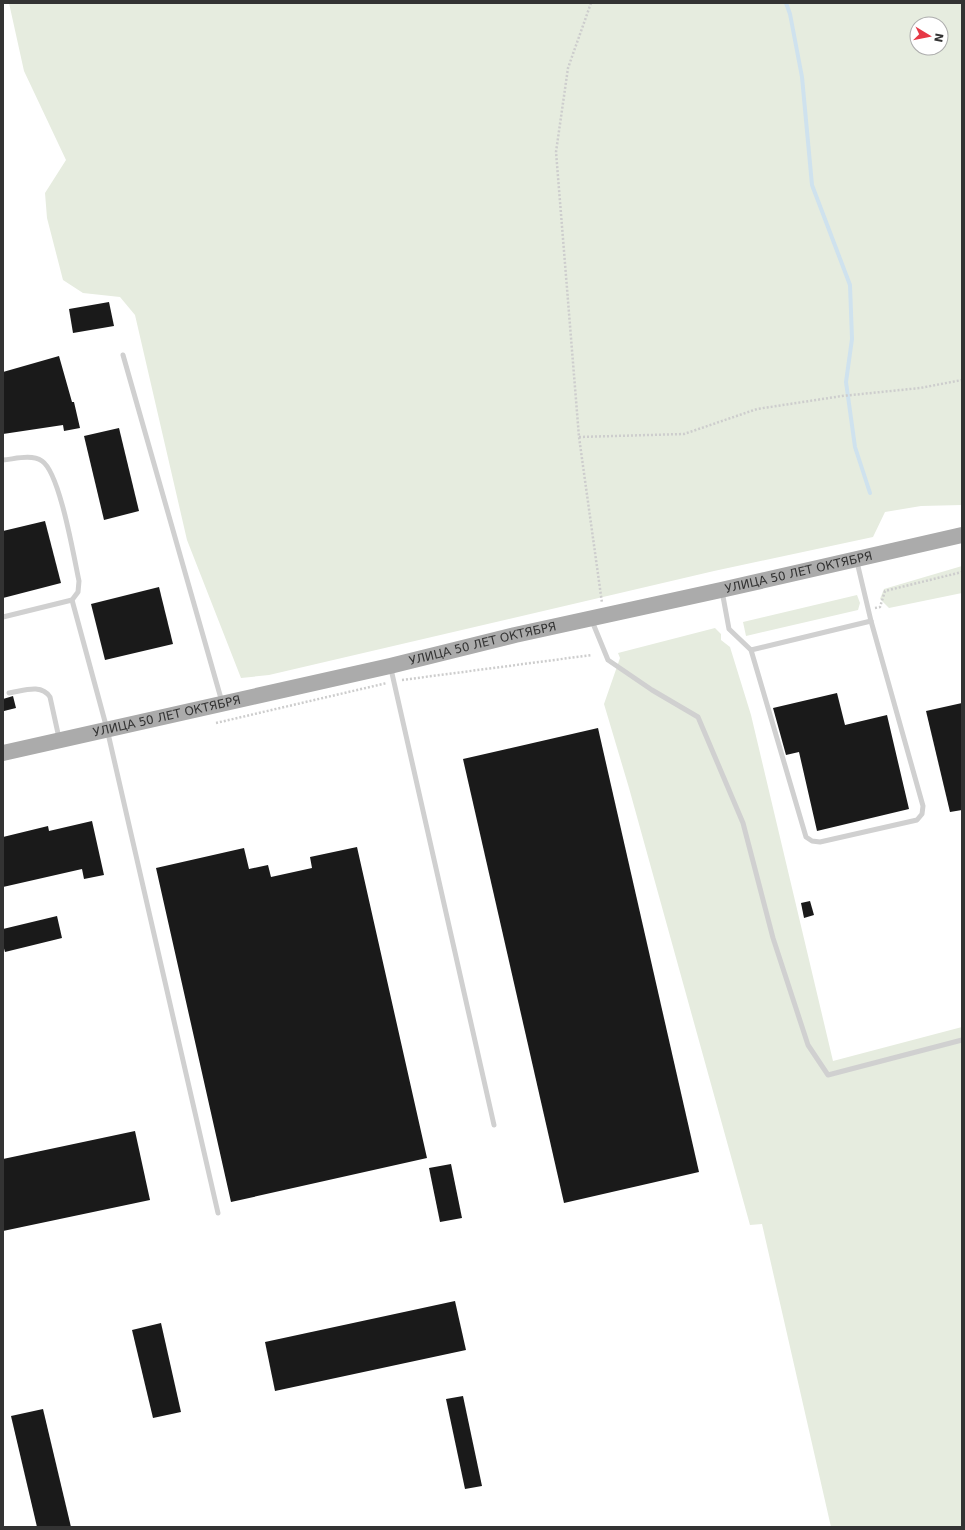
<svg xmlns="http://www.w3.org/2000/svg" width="965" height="1530" viewBox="0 0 965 1530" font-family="'DejaVu Sans',sans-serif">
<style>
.green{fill:#e6ecdf;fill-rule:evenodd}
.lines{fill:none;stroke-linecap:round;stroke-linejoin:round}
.stream{stroke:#cfe2ee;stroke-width:4}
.building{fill:#1a1a1a}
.path{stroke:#cdcdcd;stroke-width:2.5;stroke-dasharray:2 2;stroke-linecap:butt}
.lane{stroke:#d0d0d0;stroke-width:5}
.primary{stroke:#ababab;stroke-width:16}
.labels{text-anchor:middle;stroke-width:4;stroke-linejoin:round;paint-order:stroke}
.street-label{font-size:12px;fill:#333;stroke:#fff}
</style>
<rect width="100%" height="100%" fill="#fff"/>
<g class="green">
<path d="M9 3H962V505L921 506 885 512 873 537 714 571 269 675 241 678 187 540 135 315 120 297 83 293 63 280 47 218 45 193 66 160 24 71ZM917 24H941V48H917Z"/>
<polygon points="962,566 962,593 889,608 880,599 884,589"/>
<polygon points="857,595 860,603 858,610 746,636 743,622"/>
<polygon points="715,628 721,634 721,640 730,647 751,715 833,1061 962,1027 962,1527 831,1527 762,1224 750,1225 629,788 604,704 620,658 618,653"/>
</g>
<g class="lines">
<polyline class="stream" points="786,3 790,14 802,77 812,185 850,285 852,339 846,382 855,447 870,493"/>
</g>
<g class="building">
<polygon points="109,302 114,326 73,333 69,309"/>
<polygon points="59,356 72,402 74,402 80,428 64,431 63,425 3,434 3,372"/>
<polygon points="119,428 139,511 104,520 84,436"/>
<polygon points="45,521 61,583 3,598 3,531"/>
<polygon points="159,587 173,644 105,660 91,604"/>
<polygon points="837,693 845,725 887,715 909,809 817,831 799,752 786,755 773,708"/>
<polygon points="13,696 16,708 4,711 3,699"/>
<polygon points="962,703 962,810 950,812 926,711"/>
<polygon points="598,728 699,1172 564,1203 463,759"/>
<polygon points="92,821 104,875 84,879 82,869 3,887 3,837 48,826 49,831"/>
<polygon points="357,847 427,1158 231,1202 156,868 244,848 249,869 268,865 271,877 312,868 310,857"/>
<polygon points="810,901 814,915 804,918 801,903"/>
<polygon points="57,916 62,938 5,952 3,945 3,929"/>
<polygon points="135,1131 150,1200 3,1231 3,1159"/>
<polygon points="451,1164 462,1218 440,1222 429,1168"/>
<polygon points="455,1301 466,1350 275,1391 265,1342"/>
<polygon points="161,1323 181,1412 153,1418 132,1330"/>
<polygon points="463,1396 482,1486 465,1489 446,1399"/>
<polygon points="43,1409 71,1527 37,1527 11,1416"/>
</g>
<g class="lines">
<g class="path">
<polyline points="591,3 568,68 556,152 579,437 602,603"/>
<polyline points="579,437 684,434 757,409 842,396 920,388 962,380"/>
<polyline points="875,608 880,607 885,591 962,572"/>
<polyline points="402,680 592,655"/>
<polyline points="216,723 387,683"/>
</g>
<g class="lane">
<polyline points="123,355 222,702"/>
<path d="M3 460C15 459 31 454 42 461 60 473 74 558 79 581L78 592 72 600 3 617"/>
<polyline points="722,591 729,629 751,650 806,837 812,841 820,842 917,820 922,814 923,806 871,621 857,562"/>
<polyline points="72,600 107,729 218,1213"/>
<polyline points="592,621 608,660 652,690 698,717 743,823 773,938 808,1045 828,1075 962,1040"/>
<polyline points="751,650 871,621"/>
<polyline points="391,669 494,1125"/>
<path d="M9 693C23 691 41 683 50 697L59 738"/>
</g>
<path class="primary" id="s1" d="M3 753 390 666 515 635 721 590 962 535"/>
</g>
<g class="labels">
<g class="street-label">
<text dy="4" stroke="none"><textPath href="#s1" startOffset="816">УЛИЦА 50 ЛЕТ ОКТЯБРЯ</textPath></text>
<text dy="4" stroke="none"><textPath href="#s1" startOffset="492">УЛИЦА 50 ЛЕТ ОКТЯБРЯ</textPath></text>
<text dy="4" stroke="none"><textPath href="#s1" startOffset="168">УЛИЦА 50 ЛЕТ ОКТЯБРЯ</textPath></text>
</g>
</g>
<rect width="965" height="1530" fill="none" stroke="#333333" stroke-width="8"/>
<g transform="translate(929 36) rotate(100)"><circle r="19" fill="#ffffff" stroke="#adadad"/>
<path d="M0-3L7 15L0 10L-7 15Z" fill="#e63946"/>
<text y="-6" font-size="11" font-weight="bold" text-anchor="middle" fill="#333333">N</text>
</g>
</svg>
